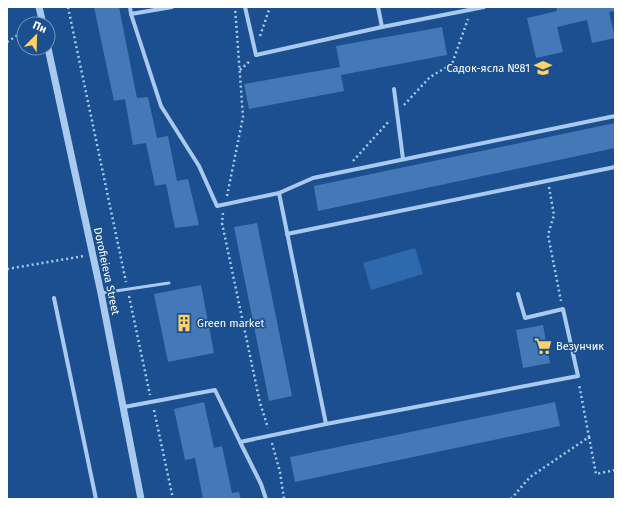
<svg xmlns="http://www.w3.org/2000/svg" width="622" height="506" viewBox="0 0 622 506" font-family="'Fira Sans',sans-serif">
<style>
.green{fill:#2e69ad}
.building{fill:#4478b7}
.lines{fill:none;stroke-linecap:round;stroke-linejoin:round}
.path{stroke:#a9c9ee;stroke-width:2.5;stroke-dasharray:2 3;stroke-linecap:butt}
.service{stroke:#a9c9ee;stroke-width:3}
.minor{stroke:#a9c9ee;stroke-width:4}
.tertiary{stroke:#a9c9ee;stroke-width:7}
.labels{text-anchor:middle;stroke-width:3.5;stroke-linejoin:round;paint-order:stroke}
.poi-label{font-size:11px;fill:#fff;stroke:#1b4f8f;text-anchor:start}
.street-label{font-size:11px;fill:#fff;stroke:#1b4f8f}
</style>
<rect width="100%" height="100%" fill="#1b4f8f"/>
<polygon class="green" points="415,248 423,274 371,290 363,263"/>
<g class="building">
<polygon points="94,7 119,7 137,98 148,97 157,138 168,136 177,181 188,179 199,225 175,228 166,184 155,186 146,143 133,145 125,99 114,101"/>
<polygon points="556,7 615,7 615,11 609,12 615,38 592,43 587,20 557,27 563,52 536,58 527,18 557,11"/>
<polygon points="442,27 447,55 341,75 344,91 249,109 244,84 340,67 336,46"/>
<polygon points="615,123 615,148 318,211 314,186"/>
<polygon points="257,223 292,396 269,401 234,227"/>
<polygon points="201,285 214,353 168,362 154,294"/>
<polygon points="543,325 550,363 523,368 516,330"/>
<polygon points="204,402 214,448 222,446 232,493 239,492 241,499 203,499 195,458 185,460 174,409"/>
<polygon points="555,402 560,426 295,482 290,457"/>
</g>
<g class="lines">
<g class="path">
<polyline points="68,7 126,282"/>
<polyline points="260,36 270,7"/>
<polyline points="7,42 24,31"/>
<polyline points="240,70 251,60"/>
<polyline points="404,105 430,77 452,64 468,19"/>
<polyline points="353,161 390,120"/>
<polyline points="549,187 554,215 548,235 561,301"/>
<polyline points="227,196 243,117 235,7"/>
<polyline points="223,213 222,223 260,403 268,428"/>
<polyline points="7,269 84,256"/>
<polyline points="129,296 150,395"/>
<polyline points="154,410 173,499"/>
<polyline points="589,437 596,474 615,470"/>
<polyline points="272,443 280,472 284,499"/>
<polyline points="511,499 530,477 589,437 579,384"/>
</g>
<polyline class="service" points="102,293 169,283"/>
<g class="minor">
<polyline points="130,7 131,14 172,7"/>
<polyline points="245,7 256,55 382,27 378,7"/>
<polyline points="382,27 484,7"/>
<polyline points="394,89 403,159"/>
<polyline points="279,193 313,178 615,116"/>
<polyline points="287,234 615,167"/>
<polyline points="54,298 96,499"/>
<polyline points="124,407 215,390 240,442 326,424 279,193 217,206 199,166 161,106 131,14"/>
<polyline points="326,424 578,376 563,309 525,318 518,294"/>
<polyline points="240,442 261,484 266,499"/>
</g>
<g class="tertiary">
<polyline points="39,7 43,24"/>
<polyline points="48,48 101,293 141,499"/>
</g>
</g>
<defs>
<g id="school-bare" transform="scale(1.38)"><path d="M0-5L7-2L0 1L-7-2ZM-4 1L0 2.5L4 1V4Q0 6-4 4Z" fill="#ffd166" stroke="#1b4f8f" stroke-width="2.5" paint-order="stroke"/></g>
<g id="building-bare" transform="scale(1.38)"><path d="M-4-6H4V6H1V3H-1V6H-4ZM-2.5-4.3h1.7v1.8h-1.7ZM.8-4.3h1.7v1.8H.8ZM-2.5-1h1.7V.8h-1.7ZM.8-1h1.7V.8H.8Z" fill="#ffd166" stroke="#1b4f8f" stroke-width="2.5" paint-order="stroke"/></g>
<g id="supermarket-bare" transform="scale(1.38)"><path d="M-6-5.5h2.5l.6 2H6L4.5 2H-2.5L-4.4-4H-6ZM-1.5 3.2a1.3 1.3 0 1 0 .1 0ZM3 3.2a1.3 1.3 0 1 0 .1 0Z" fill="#ffd166" stroke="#1b4f8f" stroke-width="2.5" paint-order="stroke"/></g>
</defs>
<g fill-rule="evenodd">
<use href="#school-bare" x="543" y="68"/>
<use href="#building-bare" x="184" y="323"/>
<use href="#supermarket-bare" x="543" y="346"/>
</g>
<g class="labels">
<g class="poi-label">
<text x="530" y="72" text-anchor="end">Садок-ясла №81</text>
<text x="197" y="327">Green market</text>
<text x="556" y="350">Везунчик</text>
</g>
<g class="street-label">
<text transform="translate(107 271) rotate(78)" y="4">Dorofieieva Street</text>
</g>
</g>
<rect width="622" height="506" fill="none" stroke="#ffffff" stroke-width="16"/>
<g transform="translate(36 36) rotate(23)"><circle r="19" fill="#1b4f8f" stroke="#7695bc"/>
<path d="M0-3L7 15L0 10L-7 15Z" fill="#ffd166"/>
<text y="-6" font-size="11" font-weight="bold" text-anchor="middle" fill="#ffffff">Пн</text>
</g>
</svg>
